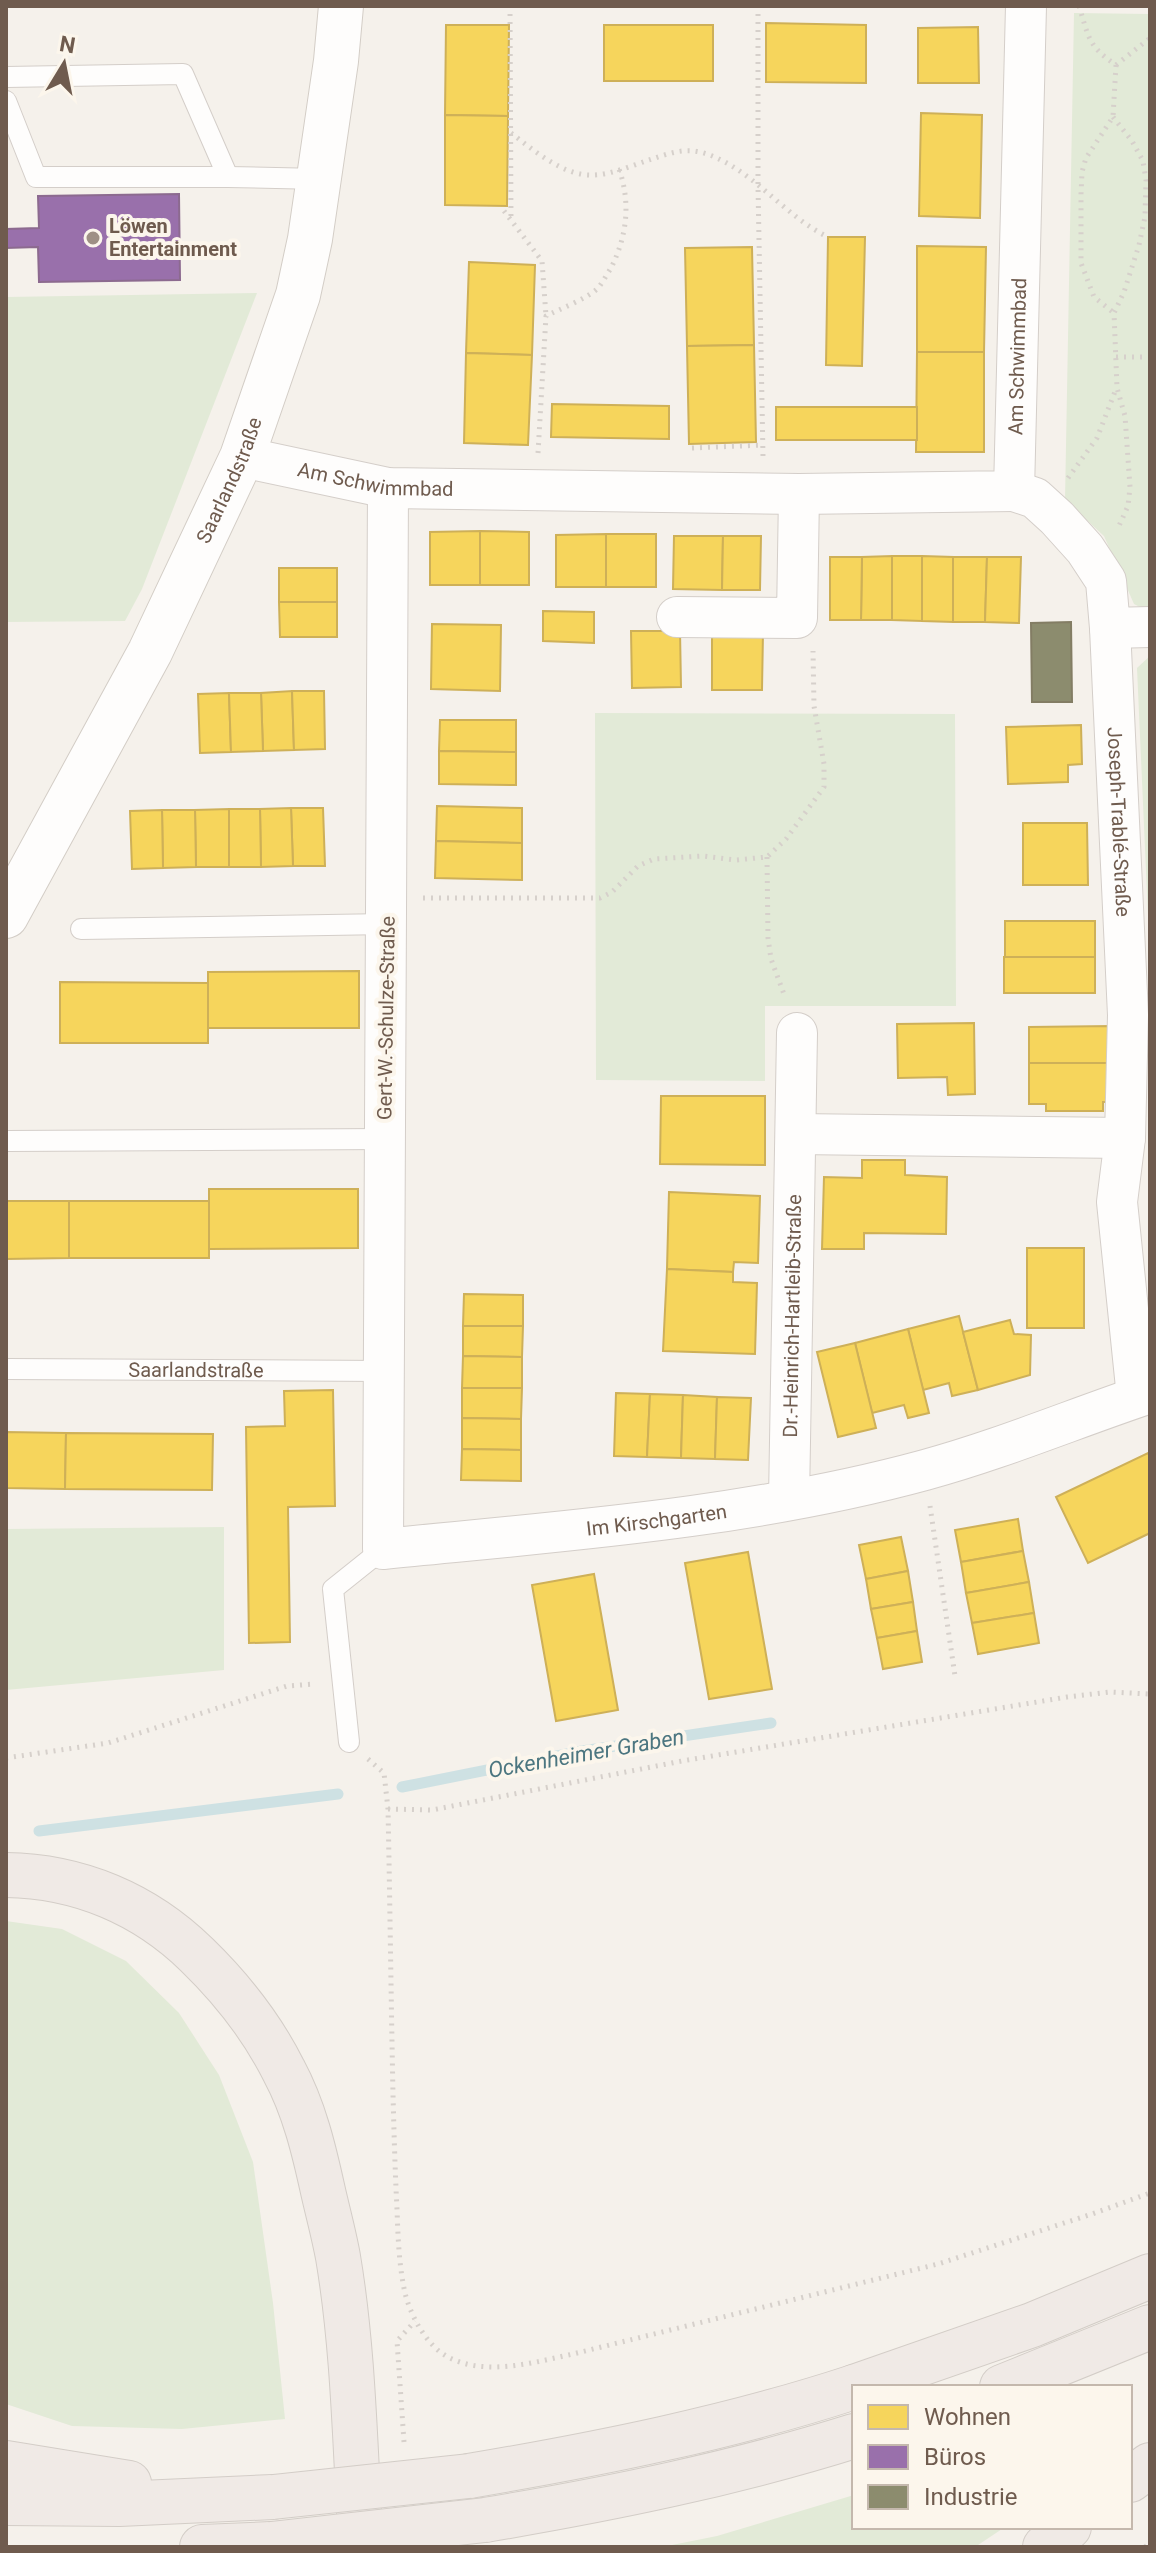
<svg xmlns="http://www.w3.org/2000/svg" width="1156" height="2553" viewBox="0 0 1156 2553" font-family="Roboto,sans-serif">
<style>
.green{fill:#e2ead7}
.homes{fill:#f6d55c;stroke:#ceb058;stroke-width:2}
.offices{fill:#9970ab;stroke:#8c6a8f;stroke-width:2}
.industry{fill:#8c8c6e;stroke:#837d64;stroke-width:2}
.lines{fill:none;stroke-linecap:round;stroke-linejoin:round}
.stream{stroke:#cee1e3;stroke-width:11}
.service-casing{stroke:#d4cec9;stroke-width:22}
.minor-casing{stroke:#d4cec9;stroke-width:42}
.secondary-casing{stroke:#d3cdc6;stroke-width:46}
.trunk-casing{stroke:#d3cdc7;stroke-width:46}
.path{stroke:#d6d0cb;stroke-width:5;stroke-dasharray:2 6;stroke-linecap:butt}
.service{stroke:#fefdfc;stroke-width:20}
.minor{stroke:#fefdfc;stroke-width:40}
.secondary{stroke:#fefdfc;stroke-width:44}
.trunk{stroke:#f0eae6;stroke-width:44}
.trunk-bridge-casing{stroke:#d3cdc7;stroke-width:46;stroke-linecap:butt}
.trunk-bridge{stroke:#f0eae6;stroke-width:44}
.poi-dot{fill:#9e9085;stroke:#fcf6ec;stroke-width:3}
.labels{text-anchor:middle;stroke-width:8;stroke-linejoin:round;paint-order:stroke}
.poi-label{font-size:20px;font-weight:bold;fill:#6f5b4e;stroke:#fcf6ec;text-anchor:start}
.street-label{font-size:20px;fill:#6f5b4e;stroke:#fcf6ec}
.water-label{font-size:22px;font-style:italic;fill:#4c7680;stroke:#fcf6ec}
</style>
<rect width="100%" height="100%" fill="#f5f1eb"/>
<g class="green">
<polygon points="1074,13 1150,14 1150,612 1134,604 1104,536 1065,500"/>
<polygon points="257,293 142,589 125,621 6,622 6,297"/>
<polygon points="1150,656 1150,961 1137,668"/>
<polygon points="595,713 955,714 956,1006 765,1006 765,1081 596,1080"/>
<polygon points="224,1527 224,1670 6,1690 6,1529"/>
<polygon points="6,1921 62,1929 126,1961 179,2013 219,2075 253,2162 273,2303 285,2419 182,2429 72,2426 6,2404"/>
<polygon points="854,2495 854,2527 1005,2527 975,2547 662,2547 717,2536"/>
</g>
<g class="homes">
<polygon points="766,23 866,25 866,83 766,82"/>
<polygon points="446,25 509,25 508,116 445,115"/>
<rect x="604" y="25" width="109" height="56"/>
<polygon points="978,27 979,83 918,83 918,28"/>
<polygon points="921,113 982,115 980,218 919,216"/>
<polygon points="445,115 508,116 507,206 445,205"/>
<polygon points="828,237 865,237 862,366 826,365"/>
<polygon points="917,246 986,247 984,352 917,352"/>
<polygon points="752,247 754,345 687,346 685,248"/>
<polygon points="469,262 535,265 532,355 466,353"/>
<polygon points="754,345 756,442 689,444 687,346"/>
<polygon points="917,352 984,352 984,452 916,452"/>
<polygon points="466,353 532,355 528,445 464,443"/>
<polygon points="552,404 669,406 669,439 551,437"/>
<rect x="776" y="407" width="141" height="33"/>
<polygon points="480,531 480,585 430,585 430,532"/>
<polygon points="480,531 529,532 529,585 480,585"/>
<polygon points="606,534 606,587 556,587 556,535"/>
<rect x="606" y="534" width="50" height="53"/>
<polygon points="674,536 723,536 722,590 673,589"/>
<polygon points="723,536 761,536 760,590 722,590"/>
<polygon points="892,556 892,620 861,620 862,557"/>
<polygon points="892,556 922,556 922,621 892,620"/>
<polygon points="922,556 953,557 953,622 922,621"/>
<polygon points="830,557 862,557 861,620 830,620"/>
<polygon points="953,557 987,557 985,622 953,622"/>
<polygon points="987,557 1021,557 1019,623 985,622"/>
<rect x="279" y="568" width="58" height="34"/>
<polygon points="279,602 337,602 337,637 280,637"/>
<polygon points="543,611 594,612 594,643 543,641"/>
<polygon points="432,624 501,625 500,691 431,689"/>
<polygon points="631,631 680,631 681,687 632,688"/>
<polygon points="712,632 763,632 762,690 712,690"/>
<polygon points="292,691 294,750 263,751 261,693"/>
<polygon points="292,691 324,691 325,749 294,750"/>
<polygon points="229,693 231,752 200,753 198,694"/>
<polygon points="229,693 261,693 263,751 231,752"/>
<polygon points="440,720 516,720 516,752 439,751"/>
<polygon points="1081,725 1082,764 1068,765 1068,782 1008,784 1006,727"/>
<polygon points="439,751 516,752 516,785 439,784"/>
<polygon points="437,806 522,808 522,843 436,841"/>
<polygon points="291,808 323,808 325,866 293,866"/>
<polygon points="291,808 293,866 261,867 260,809"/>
<polygon points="229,809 260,809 261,867 229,867"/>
<polygon points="229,809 229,867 196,867 195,810"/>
<polygon points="162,810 195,810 196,867 163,868"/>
<polygon points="162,810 163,868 132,869 130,811"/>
<polygon points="1023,823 1087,823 1088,885 1023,885"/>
<polygon points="436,841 522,843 522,880 435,878"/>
<polygon points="1005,921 1095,921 1095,958 1005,957"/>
<rect x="1004" y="957" width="91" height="36"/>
<polygon points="359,971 359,1028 208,1028 208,972"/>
<polygon points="60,982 208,983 208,1043 60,1043"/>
<polygon points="974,1023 975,1094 948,1095 947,1077 898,1078 897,1024"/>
<polygon points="1112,1026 1112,1063 1029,1063 1029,1027"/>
<polygon points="1029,1063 1112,1063 1113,1102 1103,1102 1103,1111 1046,1111 1046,1104 1029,1104"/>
<polygon points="661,1096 765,1096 765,1165 660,1164"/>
<polygon points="862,1160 905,1160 905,1175 947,1177 946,1234 864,1233 864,1249 822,1249 824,1177 862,1178"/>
<polygon points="209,1189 358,1189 358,1248 209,1249"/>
<polygon points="669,1192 760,1196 758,1263 734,1262 733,1272 667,1269"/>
<polygon points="6,1201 69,1201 69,1258 6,1259"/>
<rect x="69" y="1201" width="140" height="57"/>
<rect x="1027" y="1248" width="57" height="80"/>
<polygon points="667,1269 733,1272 733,1282 757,1283 755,1354 663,1351"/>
<polygon points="464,1294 523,1295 523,1326 463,1326"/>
<polygon points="959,1316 978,1390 952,1396 949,1383 923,1390 908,1329"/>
<polygon points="1010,1320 1014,1334 1031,1335 1030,1375 978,1390 963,1332"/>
<polygon points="463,1326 523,1326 522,1357 463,1356"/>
<polygon points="908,1329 929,1413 908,1418 904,1405 872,1413 855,1343"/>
<polygon points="855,1343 876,1428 838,1437 817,1352"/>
<polygon points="463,1356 522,1357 522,1388 462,1388"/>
<polygon points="462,1388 522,1388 521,1419 462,1418"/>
<polygon points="333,1390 335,1506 288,1507 290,1642 249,1643 246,1427 285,1426 284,1391"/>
<polygon points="616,1393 650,1394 647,1457 614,1456"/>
<polygon points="650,1394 683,1395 681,1458 647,1457"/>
<polygon points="683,1395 717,1397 715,1459 681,1458"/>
<polygon points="717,1397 751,1398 748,1460 715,1459"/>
<polygon points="462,1418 521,1419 521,1450 462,1449"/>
<polygon points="6,1432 66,1433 65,1489 6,1488"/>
<polygon points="66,1433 213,1434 212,1490 65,1489"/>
<polygon points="462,1449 521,1450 521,1481 461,1480"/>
<polygon points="1148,1453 1150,1457 1150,1533 1088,1563 1056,1497"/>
<polygon points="1018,1519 1023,1551 961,1562 955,1530"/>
<polygon points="901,1537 908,1571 866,1579 859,1545"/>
<polygon points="1023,1551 1029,1582 966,1593 961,1562"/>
<polygon points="748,1552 772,1689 709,1699 685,1563"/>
<polygon points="908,1571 913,1602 871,1609 866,1579"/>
<polygon points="594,1574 618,1710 556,1721 532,1585"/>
<polygon points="1029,1582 1034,1613 972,1623 966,1593"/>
<polygon points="913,1602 917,1631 877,1638 871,1609"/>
<polygon points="1034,1613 1039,1643 978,1654 972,1623"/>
<polygon points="917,1631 922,1662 883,1669 877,1638"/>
</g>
<polygon class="offices" points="179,194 180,280 39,282 38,247 6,248 6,229 39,228 38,196"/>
<polygon class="industry" points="1071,622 1072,702 1032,702 1031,623"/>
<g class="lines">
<g class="stream">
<polyline points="402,1787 582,1751 771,1723"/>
<polyline points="39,1831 338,1794"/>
</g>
<g class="service-casing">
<g id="service">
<polyline points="6,77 183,74 228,177 36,177 6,101"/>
<polyline points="228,177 320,179"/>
<polyline points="81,929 387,924"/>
<polyline points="6,1141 384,1139"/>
<path id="s1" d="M6 1369 385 1371"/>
<polyline points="349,1742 333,1589 383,1549"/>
</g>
</g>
<g class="minor-casing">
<g id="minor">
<path id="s2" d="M242 457 388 488 799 494 1014 491 1026 6"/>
<path id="s3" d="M388 488 383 1549C564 1531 749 1518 925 1470 1002 1449 1075 1418 1150 1393"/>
<polyline points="1014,491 1035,498 1057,518 1085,549 1106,581 1110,628 1150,627"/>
<polyline points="677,617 797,618 799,494"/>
<path id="s4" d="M1110 628 1128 1015 1125 1138 1117 1202 1137 1397"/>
<polyline points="796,1134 1125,1138"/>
<path id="s5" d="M789 1500 797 1033"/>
</g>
</g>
<g class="secondary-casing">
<g id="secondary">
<path id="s6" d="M6 916 150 652 242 457 298 295 310 239 336 61 341 6"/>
</g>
</g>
<g class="trunk-casing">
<g id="trunk">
<path d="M6 1875C79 1876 145 1904 197 1955 232 1989 262 2027 284 2071 304 2108 314 2150 323 2191 328 2213 334 2235 338 2257 354 2352 355 2451 361 2547"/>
<polyline points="854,2387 1032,2325 1150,2276"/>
<polyline points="1002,2387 1150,2327"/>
<polyline points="6,2463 129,2483"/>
<path d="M469 2476C599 2454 729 2428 854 2387"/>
<polyline points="1130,2480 1150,2465"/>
<polyline points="6,2503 119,2504 273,2497"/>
<path d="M485 2520C610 2499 733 2474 854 2436"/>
<polyline points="202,2547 271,2544"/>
<polyline points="1045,2547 1069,2527"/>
</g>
</g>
<g class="path">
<polyline points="510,6 511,221"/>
<polyline points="758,6 758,186 763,457"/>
<path d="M1079 6C1089 38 1088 46 1116 65L1113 117 1086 158 1082 172 1081 194V263L1094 297 1114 313"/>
<polyline points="1116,65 1150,38"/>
<polyline points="1113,117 1132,141 1143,161 1146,180 1145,217 1139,245 1124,292 1114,313 1117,388 1125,416 1130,487 1128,506 1118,528"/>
<path d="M511 133C532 149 563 176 592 175 611 175 633 165 652 159 667 154 683 148 700 152 750 165 782 215 828 237"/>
<polyline points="504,211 542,261 546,316"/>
<polyline points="1116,357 1150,357"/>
<polyline points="692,448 763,445"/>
<path d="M538 453 546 316C560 309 586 299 597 289 602 284 607 274 611 268 627 236 631 203 619 169"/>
<polyline points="1068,478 1097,438 1116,389"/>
<polyline points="767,857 768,938 771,959 785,997"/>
<polyline points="423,898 600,898 612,892 638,866 654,859 703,856 736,860 767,857 786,839 824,787 824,764 814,706 813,651"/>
<polyline points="930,1506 955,1676"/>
<polyline points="6,1758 108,1743 287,1686 315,1684"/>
<path d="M368 1759 384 1773 388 1809C390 1904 391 1999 393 2094 394 2132 395 2171 397 2209 398 2238 399 2266 405 2293 411 2317 427 2346 448 2357 486 2377 535 2362 573 2354L938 2264 1092 2214 1150 2193"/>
<polyline points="388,1809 432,1810 682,1761 1067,1697 1110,1692 1150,1694"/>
<polyline points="404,2442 397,2341 415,2321"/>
<polyline points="1145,2547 1150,2543"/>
</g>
<use href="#service" class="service"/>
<use href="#minor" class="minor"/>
<use href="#secondary" class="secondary"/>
<use href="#trunk" class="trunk"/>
<g class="trunk-bridge-casing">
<g id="trunk-bridge">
<polyline points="273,2497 469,2476"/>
<polyline points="271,2544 485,2520"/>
</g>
</g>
<use href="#trunk-bridge" class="trunk-bridge"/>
</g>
<circle class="poi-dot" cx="93" cy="238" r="8"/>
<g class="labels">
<g class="poi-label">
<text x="109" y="233">Löwen<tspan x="109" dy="23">Entertainment</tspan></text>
</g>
<g class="street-label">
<text dy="7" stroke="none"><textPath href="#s2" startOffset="910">Am Schwimmbad</textPath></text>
<text dy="7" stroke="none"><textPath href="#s2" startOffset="136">Am Schwimmbad</textPath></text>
<text dy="7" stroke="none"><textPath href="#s6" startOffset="490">Saarlandstraße</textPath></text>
<text dy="7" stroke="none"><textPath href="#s4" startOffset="194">Joseph-Trablé-Straße</textPath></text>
<text transform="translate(386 1018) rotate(-89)" y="7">Gert-W.-Schulze-Straße</text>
<text dy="7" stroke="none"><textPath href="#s5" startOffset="184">Dr.-Heinrich-Hartleib-Straße</textPath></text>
<text dy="7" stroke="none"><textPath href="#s1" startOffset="190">Saarlandstraße</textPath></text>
<text dy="7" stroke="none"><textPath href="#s3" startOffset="1336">Im Kirschgarten</textPath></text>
</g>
<g class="water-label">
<text transform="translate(586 1753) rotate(-10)" y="8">Ockenheimer Graben</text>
</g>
</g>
<rect width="1156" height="2553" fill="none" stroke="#6f5b4e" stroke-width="16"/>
<rect x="852" y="2385" width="280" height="144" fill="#fcf6ec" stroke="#c4b8ad" stroke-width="2"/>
<rect x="868" y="2405" width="40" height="24" fill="#f6d55c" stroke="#c4b8ad" stroke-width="2"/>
<text x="924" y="2425" font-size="24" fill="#6f5b4e">Wohnen</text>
<rect x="868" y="2445" width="40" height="24" fill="#9970ab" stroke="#c4b8ad" stroke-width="2"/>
<text x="924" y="2465" font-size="24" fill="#6f5b4e">Büros</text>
<rect x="868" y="2485" width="40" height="24" fill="#8c8c6e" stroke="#c4b8ad" stroke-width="2"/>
<text x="924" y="2505" font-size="24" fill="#6f5b4e">Industrie</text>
<g transform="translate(64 64) rotate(10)" stroke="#fcf6ec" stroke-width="6" paint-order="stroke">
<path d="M0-6L14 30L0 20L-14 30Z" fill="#6f5b4e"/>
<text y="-12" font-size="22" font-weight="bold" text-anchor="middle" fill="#6f5b4e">N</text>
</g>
</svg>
